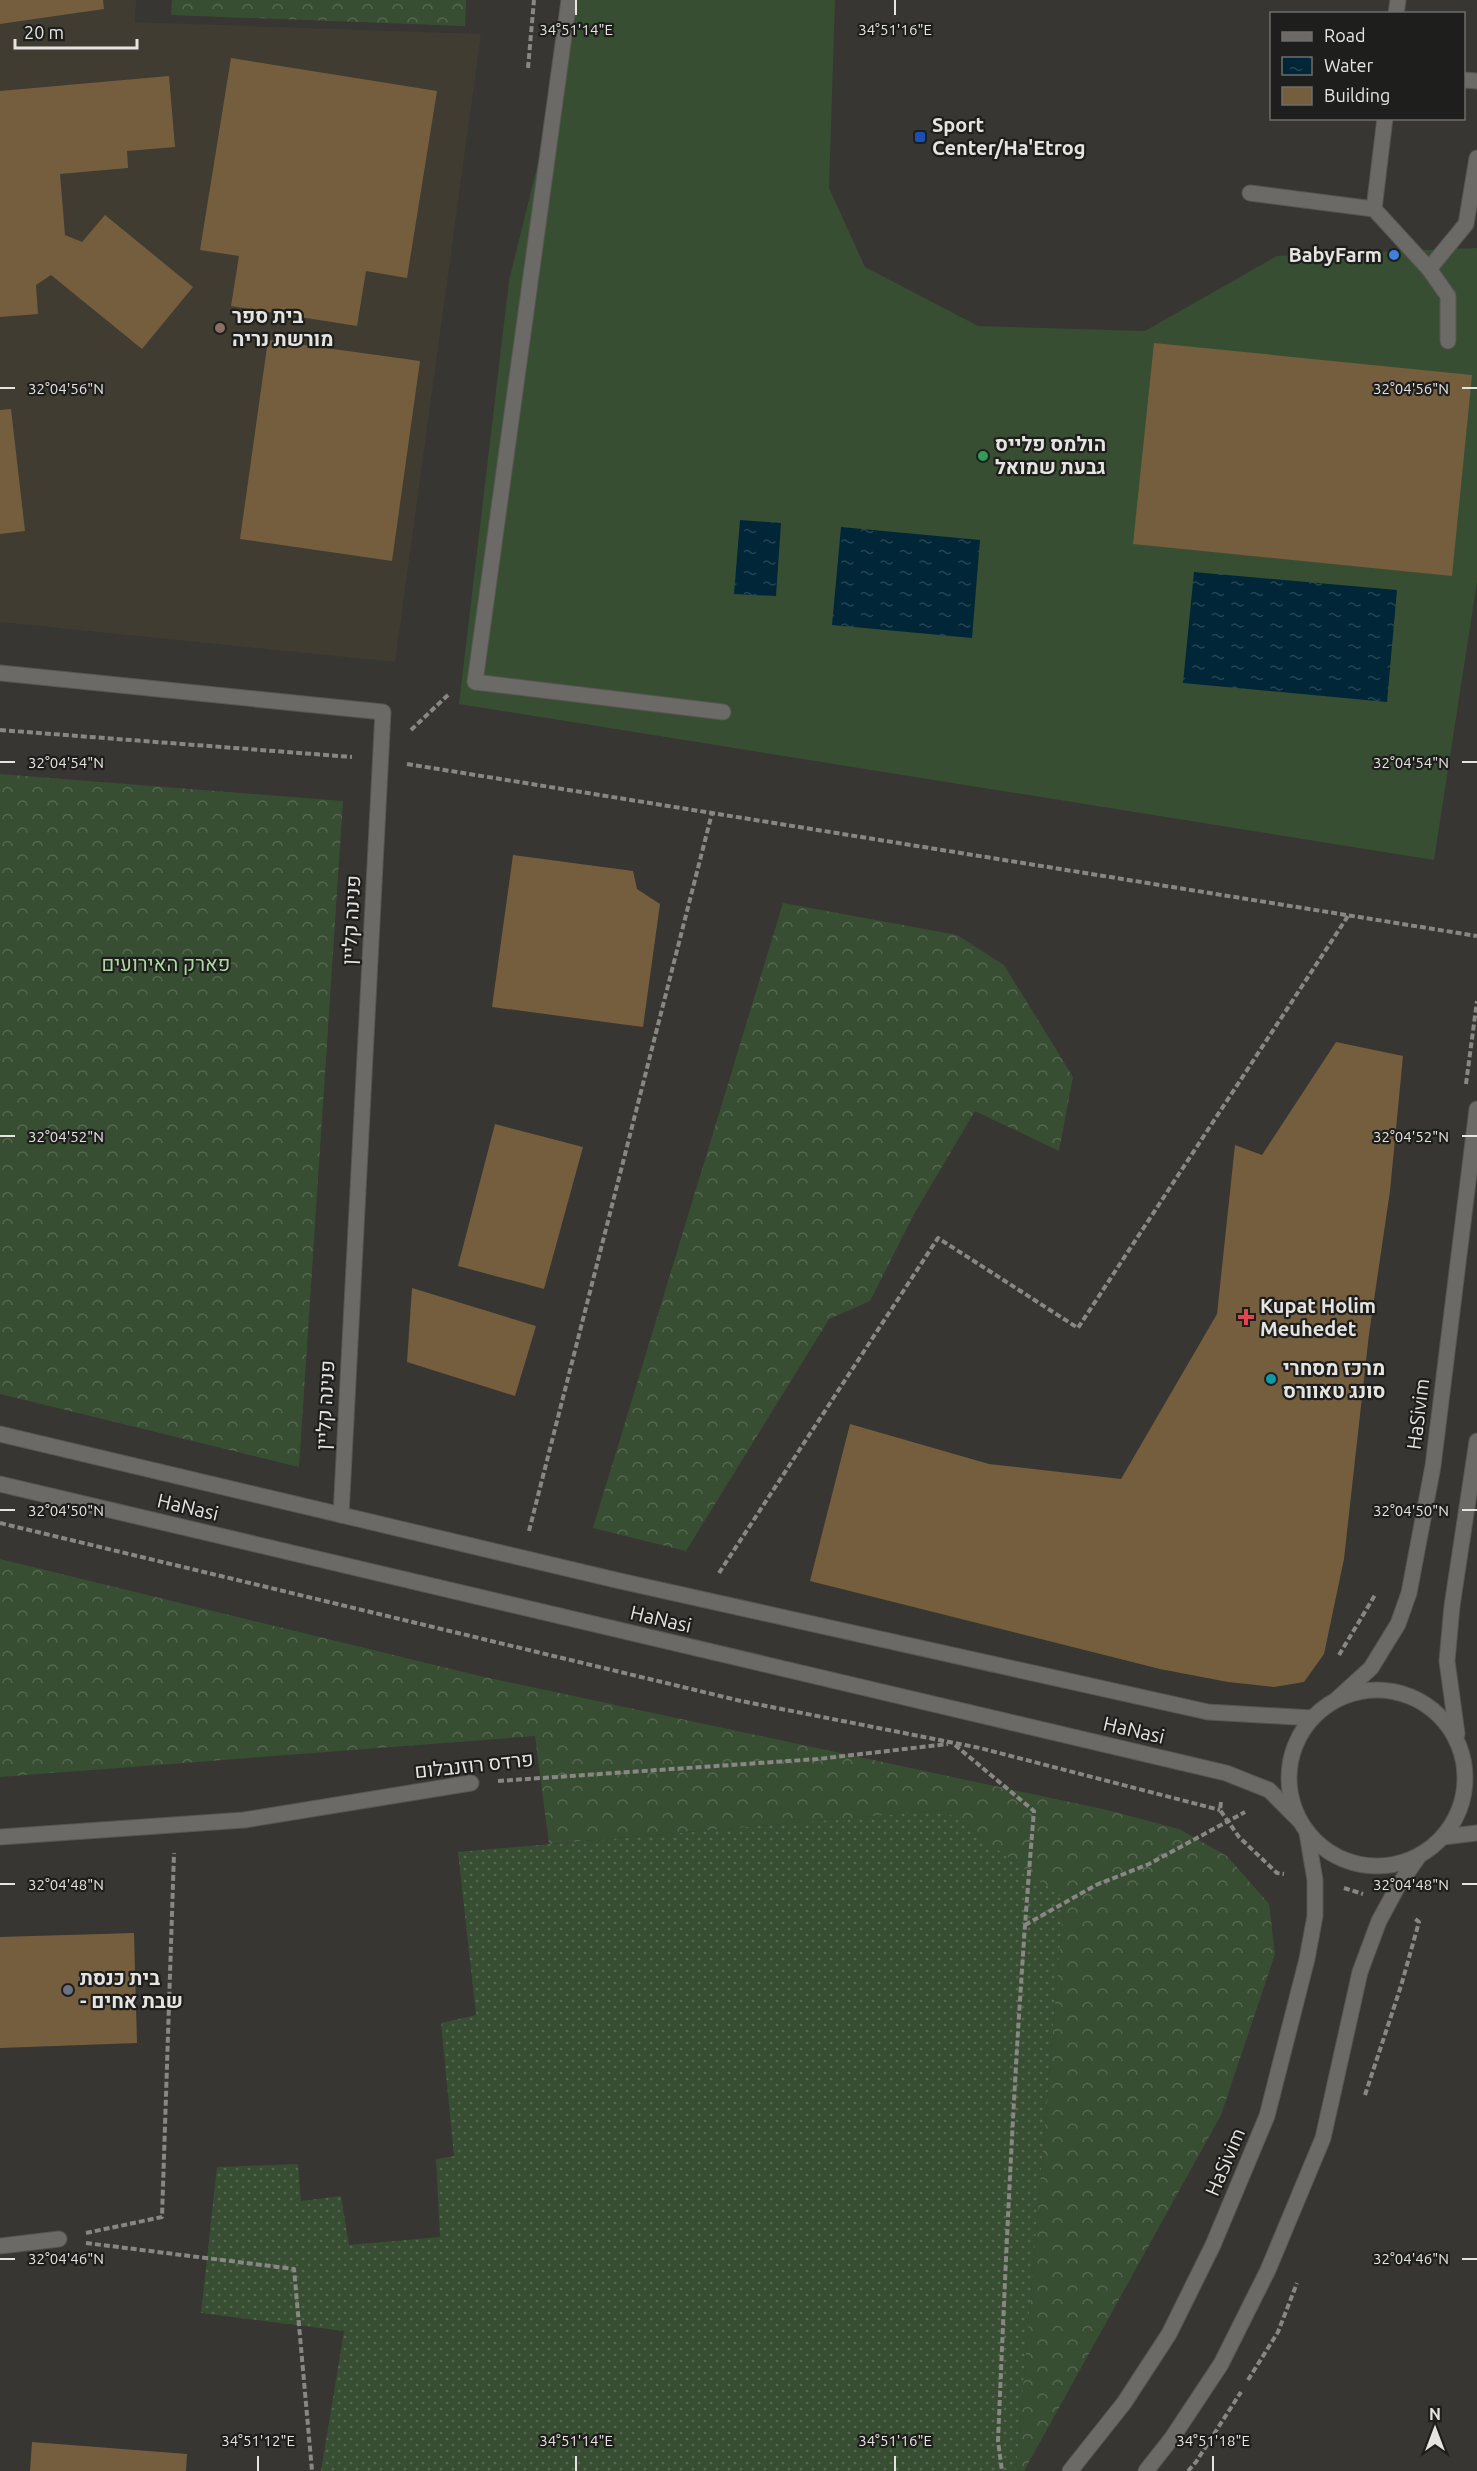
<svg xmlns="http://www.w3.org/2000/svg" width="1477" height="2471" viewBox="0 0 1477 2471" font-family="Ubuntu,Heebo,sans-serif">
<style>
.built{fill:#403c32}
.grass{fill:url(#grass-dots)}
.forest{fill:url(#forest-crowns)}
.garden{fill:#384e33}
.water{fill:url(#water-ripples)}
.building{fill:#755e3e}
.lines{fill:none;stroke-linecap:round;stroke-linejoin:round}
.service-casing{stroke:#565552;stroke-width:17}
.minor-casing{stroke:#565552;stroke-width:17}
.tertiary-casing{stroke:#565552;stroke-width:17}
.path{stroke:#888783;stroke-width:4;stroke-dasharray:6 3;stroke-linecap:butt}
.service{stroke:#6c6a66;stroke-width:15}
.minor{stroke:#6c6a66;stroke-width:15}
.tertiary{stroke:#6c6a66;stroke-width:15}
.ticks{fill:none;stroke:#e5e4e1;stroke-width:2}
.transit-dot{fill:#1a4fb4;stroke:#1e1e1c;stroke-width:2}
.shop-dot{fill:#3f7fe0;stroke:#1e1e1c;stroke-width:2}
.education-dot{fill:#8d6e63;stroke:#1e1e1c;stroke-width:2}
.leisure-dot{fill:#2e9e5b;stroke:#1e1e1c;stroke-width:2}
.health-dot{fill:#e0444e;stroke:#1e1e1c;stroke-width:2}
.culture-dot{fill:#0f9aa8;stroke:#1e1e1c;stroke-width:2}
.worship-dot{fill:#6b7280;stroke:#1e1e1c;stroke-width:2}
.labels{text-anchor:middle;stroke-width:4.5;stroke-linejoin:round;paint-order:stroke}
.poi-label{font-size:20px;font-weight:bold;fill:#e5e4e1;stroke:#1e1e1c;text-anchor:start}
.street-label{font-size:20px;fill:#e5e4e1;stroke:#1e1e1c}
.park-label{font-size:20px;fill:#acd7a3;stroke:#1e1e1c}
.ticks-label{font-size:15px;text-anchor:middle;fill:#e5e4e1;stroke:#1e1e1c;stroke-width:4.5;stroke-linejoin:round;paint-order:stroke}
</style>
<defs>
<pattern id="grass-dots" width="8" height="8" patternUnits="userSpaceOnUse" patternTransform="scale(1.5)"><rect width="8" height="8" fill="#384e33"/><path d="M2 2h.1M6 6h.1" fill="none" stroke="#556750" stroke-width="1.8" stroke-linecap="round"/></pattern>
<pattern id="forest-crowns" width="20" height="18" patternUnits="userSpaceOnUse" patternTransform="scale(1.5)"><rect width="20" height="18" fill="#384e33"/><path d="M2 6a3 3 0 1 1 6 0M12 15a3 3 0 1 1 6 0" fill="none" stroke="#556750"/></pattern>
<pattern id="water-ripples" width="26" height="14" patternUnits="userSpaceOnUse" patternTransform="scale(1.5)"><rect width="26" height="14" fill="#002638"/><path d="M2 4q2-2 4 0t4 0M15 11q2-2 4 0t4 0" fill="none" stroke="#254554"/></pattern>
</defs>
<rect width="100%" height="100%" fill="#373632"/>
<polygon class="built" points="0,0 136,0 135,22 481,34 395,662 0,622"/>
<polygon class="grass" points="944,1810 1064,1898 1016,2471 321,2471 344,2331 201,2313 217,2167 298,2164 301,2201 341,2196 349,2245 440,2237 436,2159 454,2156 441,2023 476,2015 458,1852"/>
<g class="forest">
<polygon points="172,0 466,0 465,26 171,15"/>
<polygon points="0,774 343,801 299,1467 0,1394"/>
<polygon points="783,903 957,935 1004,965 1073,1077 1059,1151 975,1111 914,1214 870,1301 829,1319 686,1551 593,1528"/>
<polygon points="0,1559 480,1676 1107,1810 1179,1829 1227,1856 1269,1904 1275,1954 1221,2115 1024,2471 1016,2471 1064,1898 944,1810 549,1844 535,1736 0,1777"/>
</g>
<polygon class="garden" points="578,0 835,0 829,188 865,267 978,326 1145,331 1277,256 1477,248 1477,582 1434,860 459,704 509,281"/>
<g class="water">
<polygon points="740,520 781,523 776,596 734,594"/>
<polygon points="841,527 980,540 972,638 832,625"/>
<polygon points="1194,572 1397,590 1387,702 1183,683"/>
</g>
<g class="building">
<polygon points="0,0 103,0 104,9 0,24"/>
<polygon points="231,58 437,91 407,278 366,271 357,326 231,306 239,256 200,250"/>
<polygon points="169,76 175,147 127,151 128,168 60,174 65,235 82,242 105,215 193,287 142,349 51,275 36,285 38,314 0,317 0,91"/>
<polygon points="268,340 420,361 392,561 240,539"/>
<polygon points="1154,343 1472,375 1452,576 1133,544"/>
<polygon points="11,409 25,531 0,534 0,410"/>
<polygon points="513,855 633,871 637,889 660,904 643,1027 492,1007"/>
<polygon points="1336,1042 1403,1056 1390,1191 1369,1334 1344,1559 1324,1654 1304,1682 1274,1687 1228,1682 1160,1669 810,1581 850,1424 989,1464 1121,1479 1217,1314 1235,1145 1262,1155"/>
<polygon points="495,1124 583,1147 544,1289 458,1266"/>
<polygon points="412,1288 536,1326 515,1396 407,1362"/>
<polygon points="134,1933 137,2043 0,2048 0,1937"/>
<polygon points="32,2442 187,2454 186,2471 30,2471"/>
</g>
<g class="lines">
<g class="service-casing">
<g id="service">
<polyline points="569,0 475,682 723,712"/>
<polyline points="1396,14 1398,0"/>
<polyline points="1250,193 1374,209 1429,269 1448,296 1448,341"/>
<polyline points="1374,209 1385,118"/>
<polyline points="1429,269 1466,224 1477,158"/>
</g>
</g>
<g class="minor-casing">
<g id="minor">
<polyline points="1464,80 1477,81"/>
<polyline points="0,673 383,712 341,1515"/>
<polyline points="0,1837 244,1820 471,1783"/>
<polyline points="0,2246 59,2239"/>
</g>
</g>
<g class="tertiary-casing">
<g id="tertiary">
<polyline points="0,1434 620,1581 1208,1712 1312,1718"/>
<polyline points="0,1484 1226,1773 1269,1790 1299,1820"/>
<circle cx="1377" cy="1778" r="88"/>
<polyline points="1337,1699 1371,1668 1398,1624 1409,1593 1433,1466 1477,1109"/>
<polyline points="1457,1734 1447,1661 1452,1606 1477,1441"/>
<polyline points="1443,1837 1477,1833"/>
<polyline points="1070,2471 1124,2403 1169,2334 1213,2245 1267,2116 1307,1959 1315,1916 1315,1880 1307,1833"/>
<polyline points="1146,2471 1172,2438 1221,2364 1268,2270 1323,2138 1360,1972 1379,1921 1398,1886 1419,1856"/>
</g>
</g>
<g class="path">
<polyline points="528,68 534,0"/>
<polyline points="0,730 352,757"/>
<polyline points="411,730 449,694"/>
<polyline points="407,764 1477,936"/>
<polyline points="1466,1084 1477,1001"/>
<polyline points="0,1523 741,1701 980,1748 1220,1810"/>
<polyline points="529,1531 712,813"/>
<polyline points="719,1573 938,1238 1078,1328 1348,916"/>
<polyline points="1339,1655 1375,1595"/>
<path d="M955 1745 1034 1811C1016 2021 1007 2231 998 2441L1002 2471"/>
<polyline points="498,1781 818,1759 948,1744"/>
<polyline points="1221,1802 1220,1810 1239,1837 1277,1873 1284,1874"/>
<polyline points="1344,1888 1363,1894"/>
<polyline points="1025,1925 1096,1885 1149,1864 1245,1812"/>
<polyline points="1365,2095 1401,1986 1419,1922 1413,1917"/>
<polyline points="86,2233 162,2217 174,1853"/>
<polyline points="86,2243 294,2269 312,2471"/>
<polyline points="1248,2380 1278,2332 1297,2283"/>
<polyline points="1188,2471 1196,2462 1241,2392"/>
</g>
<use href="#service" class="service"/>
<use href="#minor" class="minor"/>
<use href="#tertiary" class="tertiary"/>
</g>
<path class="ticks" d="M576 0V15M895 0V15M0 388H15M1462 388H1477M0 762H15M1462 762H1477M0 1136H15M1462 1136H1477M0 1510H15M1462 1510H1477M0 1884H15M1462 1884H1477M0 2259H15M1462 2259H1477M258 2456V2471M576 2456V2471M895 2456V2471M1213 2456V2471"/>
<rect class="transit-dot" x="914" y="131" width="12" height="12" rx="3"/>
<circle class="shop-dot" cx="1394" cy="255" r="6"/>
<circle class="education-dot" cx="220" cy="328" r="6"/>
<circle class="leisure-dot" cx="983" cy="456" r="6"/>
<path class="health-dot" d="M1243 1308h6v6h6v6h-6v6h-6v-6h-6v-6h6z"/>
<circle class="culture-dot" cx="1271" cy="1379" r="6"/>
<circle class="worship-dot" cx="68" cy="1990" r="6"/>
<g class="labels">
<g class="poi-label">
<text x="932" y="132">Sport<tspan x="932" dy="23">Center/Ha'Etrog</tspan></text>
<text x="1382" y="262" text-anchor="end">BabyFarm</text>
<text x="232" y="323">בית ספר<tspan x="232" dy="23">מורשת נריה</tspan></text>
<text x="995" y="451">הולמס פלייס<tspan x="995" dy="23">גבעת שמואל</tspan></text>
<text x="1260" y="1313">Kupat Holim<tspan x="1260" dy="23">Meuhedet</tspan></text>
<text x="1283" y="1375">מרכז מסחרי<tspan x="1283" dy="23">סונג טאוורס</tspan></text>
<text x="80" y="1985">בית כנסת<tspan x="80" dy="23">- שבת אחים</tspan></text>
</g>
<g class="street-label">
<text transform="translate(351 920) rotate(-87)" y="7">פנינה קליין</text>
<text transform="translate(325 1405) rotate(-87)" y="7">פנינה קליין</text>
<text transform="translate(1418 1414) rotate(-83)" y="7">HaSivim</text>
<text transform="translate(188 1507) rotate(13)" y="7">HaNasi</text>
<text transform="translate(661 1619) rotate(13)" y="7">HaNasi</text>
<text transform="translate(1134 1730) rotate(13)" y="7">HaNasi</text>
<text transform="translate(474 1765) rotate(-6)" y="7">פרדס רוזנבלום</text>
<text transform="translate(1225 2162) rotate(-67)" y="7">HaSivim</text>
</g>
<g class="park-label">
<text x="166" y="971">פארק האירועים</text>
</g>
</g>
<g class="ticks-label">
<text x="576" y="35">34°51'14"E</text>
<text x="895" y="35">34°51'16"E</text>
<text x="66" y="394">32°04'56"N</text>
<text x="1411" y="394">32°04'56"N</text>
<text x="66" y="768">32°04'54"N</text>
<text x="1411" y="768">32°04'54"N</text>
<text x="66" y="1142">32°04'52"N</text>
<text x="1411" y="1142">32°04'52"N</text>
<text x="66" y="1516">32°04'50"N</text>
<text x="1411" y="1516">32°04'50"N</text>
<text x="66" y="1890">32°04'48"N</text>
<text x="1411" y="1890">32°04'48"N</text>
<text x="66" y="2264">32°04'46"N</text>
<text x="1411" y="2264">32°04'46"N</text>
<text x="258" y="2446">34°51'12"E</text>
<text x="576" y="2446">34°51'14"E</text>
<text x="895" y="2446">34°51'16"E</text>
<text x="1213" y="2446">34°51'18"E</text>
</g>
<rect x="1270" y="12" width="195" height="108" fill="#1e1e1c" stroke="#6e6d6b" stroke-width="1.5"/>
<rect x="1282" y="32" width="30" height="9" fill="#6c6a66" stroke="#6e6d6b" stroke-width="1.5"/>
<text x="1324" y="42" font-size="18" fill="#e5e4e1">Road</text>
<rect x="1282" y="57" width="30" height="18" fill="url(#water-ripples)" stroke="#6e6d6b" stroke-width="1.5"/>
<text x="1324" y="72" font-size="18" fill="#e5e4e1">Water</text>
<rect x="1282" y="87" width="30" height="18" fill="#755e3e" stroke="#6e6d6b" stroke-width="1.5"/>
<text x="1324" y="102" font-size="18" fill="#e5e4e1">Building</text>
<g transform="translate(1435 2429)" stroke="#1e1e1c" stroke-width="4.5" paint-order="stroke">
<path d="M0-4.5L10 22L0 15L-10 22Z" fill="#e5e4e1"/>
<text y="-9" font-size="16" font-weight="bold" text-anchor="middle" fill="#e5e4e1">N</text>
</g>
<path d="M15 39v9h122v-9" fill="none" stroke="#e5e4e1" stroke-width="3"/>
<text x="24" y="39" font-size="18" fill="#e5e4e1" stroke="#1e1e1c" stroke-width="4.5" paint-order="stroke">20 m</text>
</svg>
